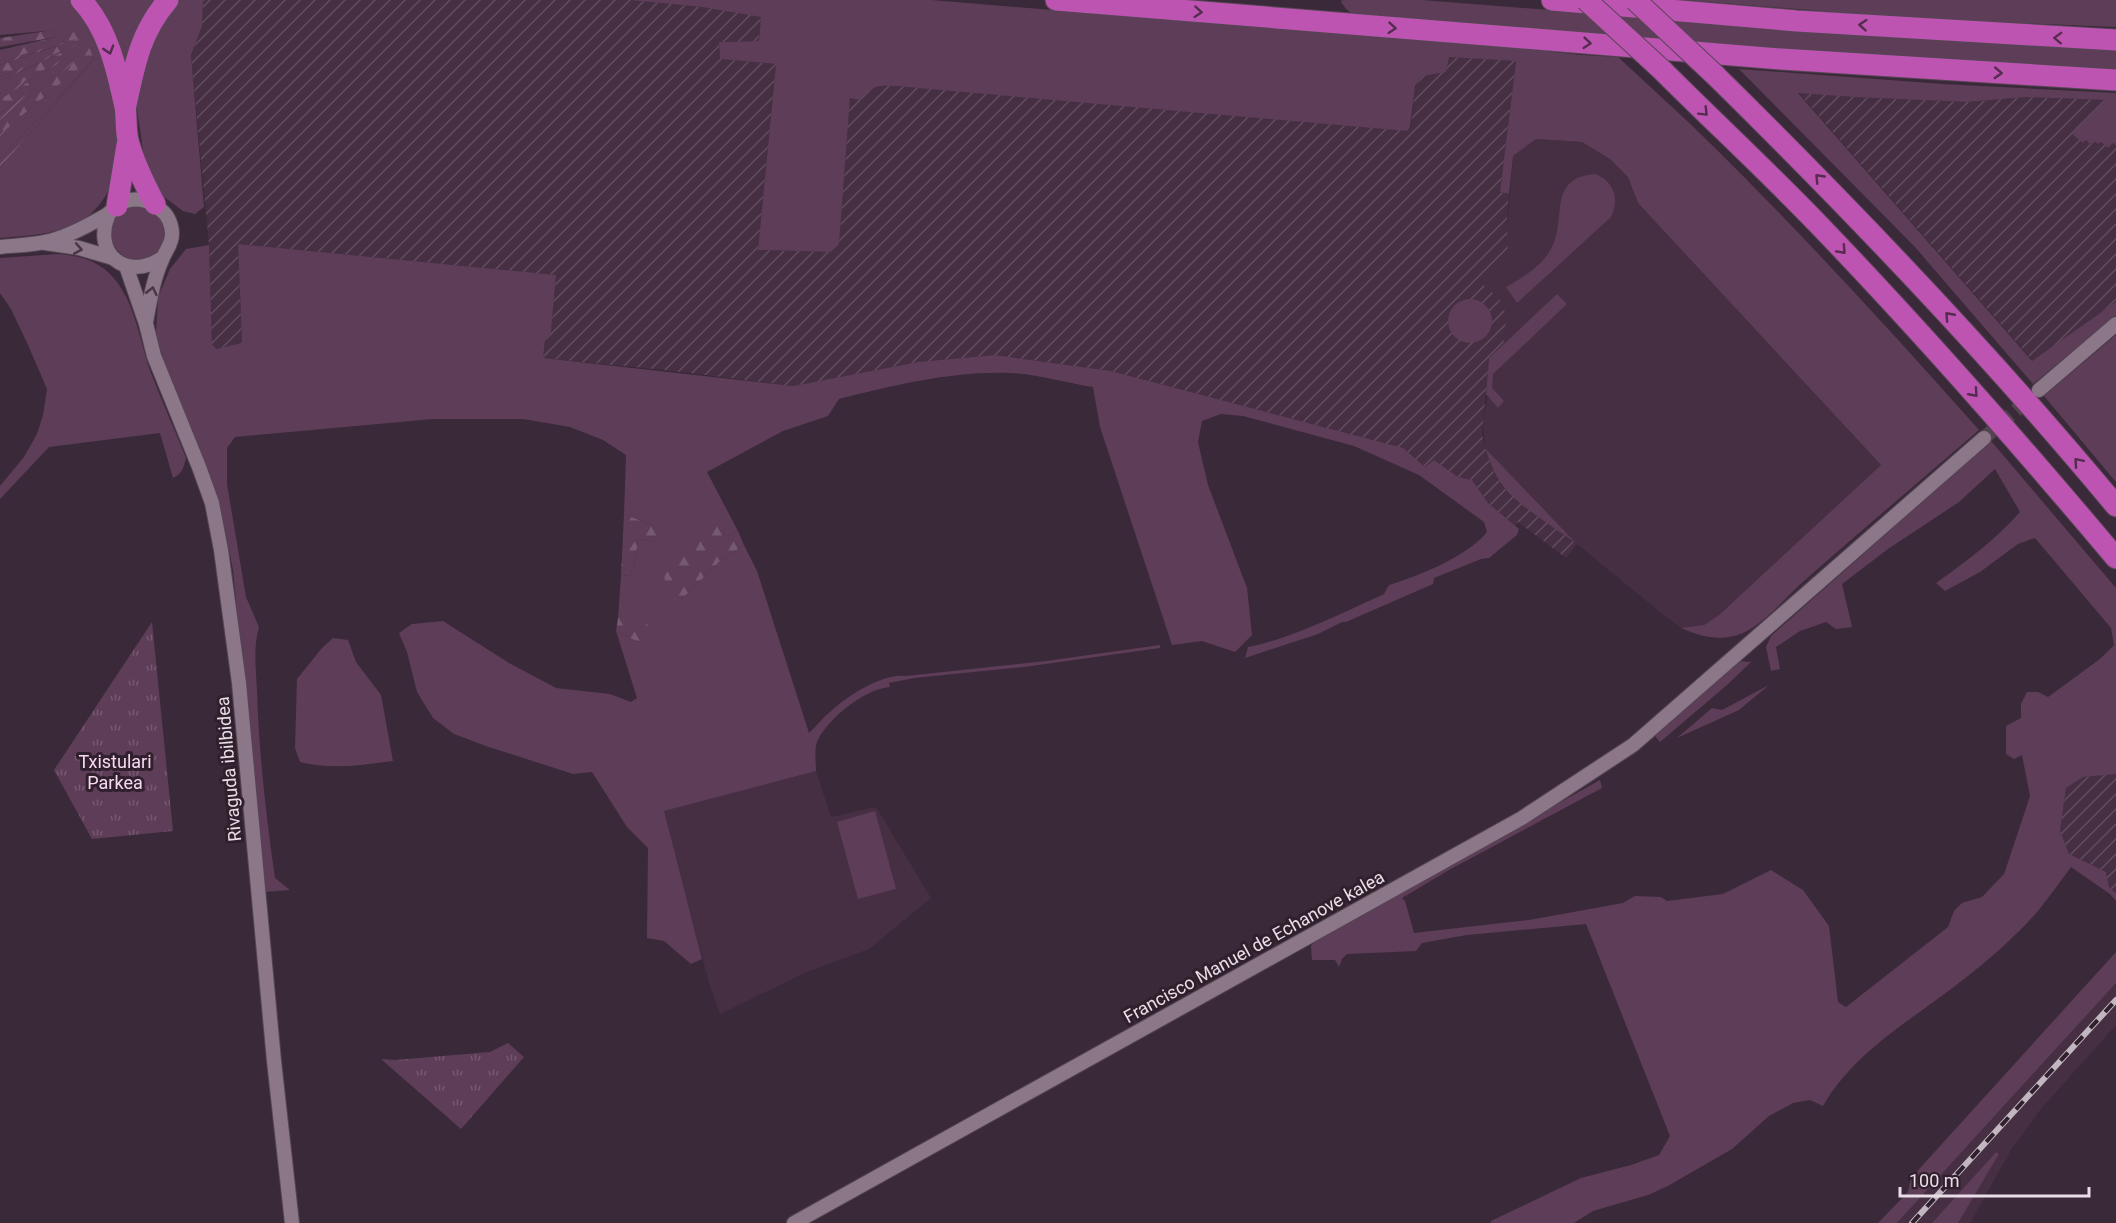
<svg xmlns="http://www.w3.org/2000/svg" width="2116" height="1223" viewBox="0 0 2116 1223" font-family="Roboto,sans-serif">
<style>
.built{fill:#462f43}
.industrial{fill:url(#industrial-furrows)}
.grass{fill:#5e3d59}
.forest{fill:url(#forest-firs)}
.park{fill:url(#park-tufts)}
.garden{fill:url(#garden-furrows)}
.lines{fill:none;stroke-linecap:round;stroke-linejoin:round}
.minor-tunnel{stroke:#544452;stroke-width:14;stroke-dasharray:14 7;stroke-linecap:butt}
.minor-casing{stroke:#554653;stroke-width:16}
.highway-casing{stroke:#554653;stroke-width:23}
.minor{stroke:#8c7789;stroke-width:14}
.highway{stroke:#be54b2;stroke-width:21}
.rail-casing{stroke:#c2b6c0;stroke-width:6}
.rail{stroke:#301f2d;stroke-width:4;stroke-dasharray:11;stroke-linecap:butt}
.highway-bridge-casing{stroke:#554653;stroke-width:23;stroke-linecap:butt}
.highway-bridge{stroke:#be54b2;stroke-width:21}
.oneway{stroke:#542c4e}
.oneway2{stroke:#473544}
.labels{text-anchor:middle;stroke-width:6;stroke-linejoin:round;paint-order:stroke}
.park-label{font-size:18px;fill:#f7daf1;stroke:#301f2d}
.street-label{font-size:18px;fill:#e9dee7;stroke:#301f2d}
</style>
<defs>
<pattern id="industrial-furrows" width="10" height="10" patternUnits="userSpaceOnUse" patternTransform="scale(1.5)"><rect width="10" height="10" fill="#462f43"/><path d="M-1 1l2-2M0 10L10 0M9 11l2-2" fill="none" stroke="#614d5e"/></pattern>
<pattern id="forest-firs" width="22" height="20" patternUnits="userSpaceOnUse" patternTransform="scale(1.5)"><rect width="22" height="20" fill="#5e3d59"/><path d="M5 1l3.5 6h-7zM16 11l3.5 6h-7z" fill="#755971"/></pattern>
<pattern id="park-tufts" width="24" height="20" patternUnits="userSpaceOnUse" patternTransform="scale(1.5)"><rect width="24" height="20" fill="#5e3d59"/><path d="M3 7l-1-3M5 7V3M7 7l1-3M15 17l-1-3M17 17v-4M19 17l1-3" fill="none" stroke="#755971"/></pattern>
<pattern id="garden-furrows" width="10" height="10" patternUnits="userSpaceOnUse" patternTransform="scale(1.5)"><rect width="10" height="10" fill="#5e3d59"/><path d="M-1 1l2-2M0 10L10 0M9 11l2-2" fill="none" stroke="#755971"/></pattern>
</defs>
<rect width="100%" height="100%" fill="#3a2938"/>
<g class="built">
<polygon points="1536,139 1582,142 1610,159 1628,177 1638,203 1881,465 1719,615 1704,625 1681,628 1655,608 1577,544 1485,448 1483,421 1504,308 1499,298 1479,281 1504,265 1513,156"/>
<polygon points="816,771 831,817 876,807 931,898 869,949 807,972 720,1014 709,983 663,811"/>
<polygon points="2116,983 2116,1025 2040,1110 2011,1150 1970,1223 1958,1223 1999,1154 1996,1152 1932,1223 1897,1223"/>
</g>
<g class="industrial">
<polygon points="205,0 630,0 702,7 761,16 759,41 719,42 720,59 776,64 758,250 831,252 839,244 850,98 860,99 869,88 880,85 895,86 1411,127 1415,87 1422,76 1449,57 1516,61 1500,192 1509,194 1507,219 1508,252 1504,265 1479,281 1499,298 1504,307 1506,330 1503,345 1489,359 1482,434 1485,448 1495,475 1503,487 1516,499 1577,544 1566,558 1518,522 1514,525 1488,503 1472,480 1458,477 1434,460 1425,467 1402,448 1111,371 995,355 918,362 793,386 674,371 543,358 545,340 551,332 556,275 238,244 242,344 215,349 212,344 209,245 191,55 202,26 203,2"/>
<polygon points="1798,92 1854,97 1967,102 2027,97 2106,100 2078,138 2083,142 2086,139 2113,142 2116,145 2116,302 2033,361"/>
<polygon points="2116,774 2116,893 2109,887 2106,872 2069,854 2060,831 2066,788 2083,777"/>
</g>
<g class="grass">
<path d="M0 0H70C83 16 94 32 101 51 111 82 122 138 117 169 114 185 101 206 88 216 62 235 31 235 0 238V168L94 59 80 28 0 35Z"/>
<polygon points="89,0 157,0 125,72"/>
<polygon points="180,0 205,0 203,2 202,26 191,55 204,207 195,214 183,211 164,197 146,171 136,102 143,57 158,21"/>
<path d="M630 0H931L1517 48 1582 55 1618 57C1650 87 1683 116 1714 147 1806 238 1893 333 1979 430 1921 480 1863 529 1805 580 1785 597 1768 621 1743 633 1722 642 1701 637 1681 628L1704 625 1719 615 1881 465 1638 203 1628 177 1610 159 1582 142 1536 139 1513 156 1509 194 1500 192 1516 61 1449 57 1446 72 1422 76 1415 86 1410 127 1407 131 895 86C876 85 872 85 860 100L850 98 839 244 831 252 758 250 776 64 720 59 719 42 759 41 761 17 702 7Z"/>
<polygon points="1342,0 1422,0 1946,41 2116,49 2116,71 1856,56 1355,16 1346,9 1341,2"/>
<polygon points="1684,0 2116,0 2116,27 1923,19"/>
<polygon points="1739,69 1943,84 2116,93 2116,145 2113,143 2108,148 2101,142 2098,144 2094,141 2091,145 2086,140 2083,143 2072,134 2105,100 2027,97 1967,102 1854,97 1798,93 2032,361 2116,302 2116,315 2033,384 1914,246"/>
<path d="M1595 174C1614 181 1620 199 1611 217L1517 303 1506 287C1524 277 1543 265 1552 247 1567 218 1547 178 1595 174Z"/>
<circle cx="138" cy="233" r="27"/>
<path d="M238 244 556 275 551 332 545 340 543 358 793 386 918 362 995 355 1111 371 1403 448 1425 467 1434 460 1458 477 1472 480 1488 503 1519 529 1517 535 1489 558 1481 559 1434 578 1433 584 1346 622H1342L1318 634 1245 658 1248 647C1291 639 1344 612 1384 594L1389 585C1419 576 1468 556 1487 532L1484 522 1419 475 1354 446 1243 416 1221 414 1202 421 1198 442 1208 485 1247 588 1252 635 1235 652 1202 641 1172 645 1100 427 1093 387C1066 383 1038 374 1011 373 952 371 895 385 839 399L828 416 783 431 707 472 738 531 727 537 716 515 677 604 719 562 744 545 757 571 809 733C816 727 822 718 830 712 847 696 882 673 906 676L1046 661 1160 645V648L1024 667 914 678 889 683 890 687C864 689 827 719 817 742 814 750 816 762 816 771L664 811 702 959 691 964 664 941 647 938 648 848 627 827 592 772 573 774 486 746 454 734 433 718 417 692 407 652 399 633 412 624 443 621 509 663 556 688 610 694 631 702 637 698 616 631 638 642 639 618H618L621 575 630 576 635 563 638 539 656 542 654 526 624 514 626 455 603 440 570 427 523 419H433L235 437 227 448V484L246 597 259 627C253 647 256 669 257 691 259 754 266 816 275 878L290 890 264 892 233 570 221 510 205 463 164 361 156 334 158 297 170 269 186 249 209 245 212 344 216 349 242 343Z"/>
<path d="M59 254C78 256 94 259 109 273 135 298 139 340 151 373 162 402 175 430 186 458 184 467 182 474 173 478L160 433 49 447 0 499V486L24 457 37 434 43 415 47 389 28 345 11 309 0 293V258Z"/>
<polygon points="1557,294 1567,304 1493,374 1492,388 1504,401 1498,408 1486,394 1489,358"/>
<circle cx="1470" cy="321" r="22"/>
<polygon points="2116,335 2116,482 2044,396"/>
<path d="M1991 441 2116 588V774L2083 777 2066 788 2060 831 2069 854 2106 872 2109 887 2116 893V901L2110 894 2071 867C2060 882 2049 897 2038 911 2016 936 1990 959 1964 979 1914 1019 1856 1049 1823 1106L1810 1100 1793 1103 1769 1116 1732 1149 1668 1186 1648 1195 1593 1211 1574 1223H1491V1221L1581 1178 1631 1165 1659 1155 1670 1136 1586 924 1467 935 1422 943 1416 951 1347 954 1342 959 1339 967 1335 960H1312L1311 946 1317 939 1600 780 1602 788 1449 870 1402 898 1405 901 1414 933 1529 920 1623 903 1635 896 1661 897 1667 901 1723 894 1771 870 1803 890 1829 926 1838 1002 1846 1007 1948 927 1954 911 1962 903 1982 897 2004 874 2030 796 2022 755 2014 759 2006 754V726L2021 718V704L2027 692H2038L2048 697 2100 659 2114 645 2111 628 2035 538 2018 544 1980 572 1945 591 1936 583C1967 561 1995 540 2020 512L1995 469 1959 502 1888 549 1842 584 1852 627 1836 629 1826 622 1800 631 1776 647 1780 669 1771 671 1766 647 1771 636Z"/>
<path d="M1485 448 1577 544C1557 529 1517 505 1503 486 1494 475 1490 461 1485 448Z"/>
<path d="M333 638 348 640 356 662 381 695 393 761C361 765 331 770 300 762L295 748 297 679 322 648Z"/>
<polygon points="1738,661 1751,662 1727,685 1660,742 1655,736"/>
<polygon points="1769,685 1739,710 1677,738 1712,708 1722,710"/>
<polygon points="875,811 896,889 858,899 837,822"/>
<polygon points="2116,952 2116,983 1897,1223 1878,1223 1908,1192 1911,1178"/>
<polygon points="1996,1152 1999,1154 1958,1223 1932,1223"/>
</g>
<g class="forest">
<polygon points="80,26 94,59 0,159 0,141 76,71 0,134 0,120 75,61 0,113 0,99 67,58 0,94 0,81 66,50 0,77 0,65 63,44 0,61 0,50 56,37 0,47 0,38"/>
<polygon points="624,514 654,526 663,535 656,542 638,539 635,563 630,576 621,575"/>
<polygon points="716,514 727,537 738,531 744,545 719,562 677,604 666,596 664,572 691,538"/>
<polygon points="618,618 639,618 652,628 648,640 638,642 616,631"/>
</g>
<g class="park">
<polygon points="152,622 173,831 92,839 54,770"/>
<polygon points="508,1043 524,1057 461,1129 381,1059 395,1060 490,1052"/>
</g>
<g class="garden">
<polygon points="83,37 0,65 0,61"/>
<polygon points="85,41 0,81 0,77"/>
<polygon points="87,46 0,99 0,94"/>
<polygon points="89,51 0,120 0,113"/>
<polygon points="92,57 0,141 0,134"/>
<polygon points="94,59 0,168 0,159"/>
</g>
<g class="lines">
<polyline class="minor-tunnel" points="1984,438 2031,397"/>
<g class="minor-casing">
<g id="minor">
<path d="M109 214C91 254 127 282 162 258"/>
<polyline points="45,243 79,248 113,258"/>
<path d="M0 247C20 245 40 245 59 238 75 233 90 224 105 216 110 213 114 208 119 204 133 196 149 199 161 210 168 215 172 225 172 234 172 245 165 251 162 260 153 280 150 301 146 322"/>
<polyline points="126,266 146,324 154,356 199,467 212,503 221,550 239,683 274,1061 292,1223"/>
<polyline points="2039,390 2116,324"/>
<polyline points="794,1223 1522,818 1633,745 1984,438"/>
</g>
</g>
<g class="highway-casing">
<g id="highway">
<path d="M81 0C108 28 117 70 125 107 127 119 125 132 129 144 135 165 145 185 155 204"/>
<polyline points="1056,0 1781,59 2116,80"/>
<polyline points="1552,0 1797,21 2116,40"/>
<path d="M1663 71C1714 122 1768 172 1818 224 1922 332 2020 444 2116 558"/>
<path d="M1716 76C1855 213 1991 355 2116 506"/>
<path d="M126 105C135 64 140 33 168 0"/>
<polyline points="117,206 127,145"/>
</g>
</g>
<use href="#minor" class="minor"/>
<use href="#highway" class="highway"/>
<g class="rail-casing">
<polyline id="rail" points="1912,1223 2116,1000"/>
</g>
<use href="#rail" class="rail"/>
<g class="highway-bridge-casing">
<g id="highway-bridge">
<polyline points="1586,0 1663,71"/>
<polyline points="1635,0 1716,76"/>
</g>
</g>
<use href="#highway-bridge" class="highway-bridge"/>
</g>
<defs><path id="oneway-chevron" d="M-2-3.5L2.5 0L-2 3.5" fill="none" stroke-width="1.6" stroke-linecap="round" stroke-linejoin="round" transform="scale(1.5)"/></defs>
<g class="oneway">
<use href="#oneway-chevron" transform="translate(1198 12) rotate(5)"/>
<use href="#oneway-chevron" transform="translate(1863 25) rotate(-176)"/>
<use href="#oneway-chevron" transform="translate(1392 28) rotate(5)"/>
<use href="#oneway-chevron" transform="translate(2058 38) rotate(-178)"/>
<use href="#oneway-chevron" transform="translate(1587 43) rotate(5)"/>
<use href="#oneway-chevron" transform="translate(109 50) rotate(73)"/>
<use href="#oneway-chevron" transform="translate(1998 73) rotate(3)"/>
<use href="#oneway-chevron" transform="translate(1704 112) rotate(45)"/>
<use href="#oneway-chevron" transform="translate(1819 178) rotate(-134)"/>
<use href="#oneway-chevron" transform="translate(1842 250) rotate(47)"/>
<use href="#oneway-chevron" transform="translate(1949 316) rotate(-132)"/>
<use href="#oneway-chevron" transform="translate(1974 393) rotate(48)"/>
<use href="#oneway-chevron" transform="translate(2078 462) rotate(-131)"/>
</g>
<g class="oneway2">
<use href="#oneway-chevron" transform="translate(78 249) rotate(10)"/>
<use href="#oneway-chevron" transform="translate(152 291) rotate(-77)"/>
</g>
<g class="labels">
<g class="park-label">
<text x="115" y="768">Txistulari<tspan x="115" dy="21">Parkea</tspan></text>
</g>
<g class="street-label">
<text transform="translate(229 769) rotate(-95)" y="6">Rivaguda ibilbidea</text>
<text transform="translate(1254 947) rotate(-29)" y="6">Francisco Manuel de Echanove kalea</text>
</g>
</g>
<path d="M1900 1187v9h189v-9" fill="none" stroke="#e9dee7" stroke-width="3"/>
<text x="1909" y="1187" font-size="18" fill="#e9dee7" stroke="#301f2d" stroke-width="4.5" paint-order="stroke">100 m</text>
</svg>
